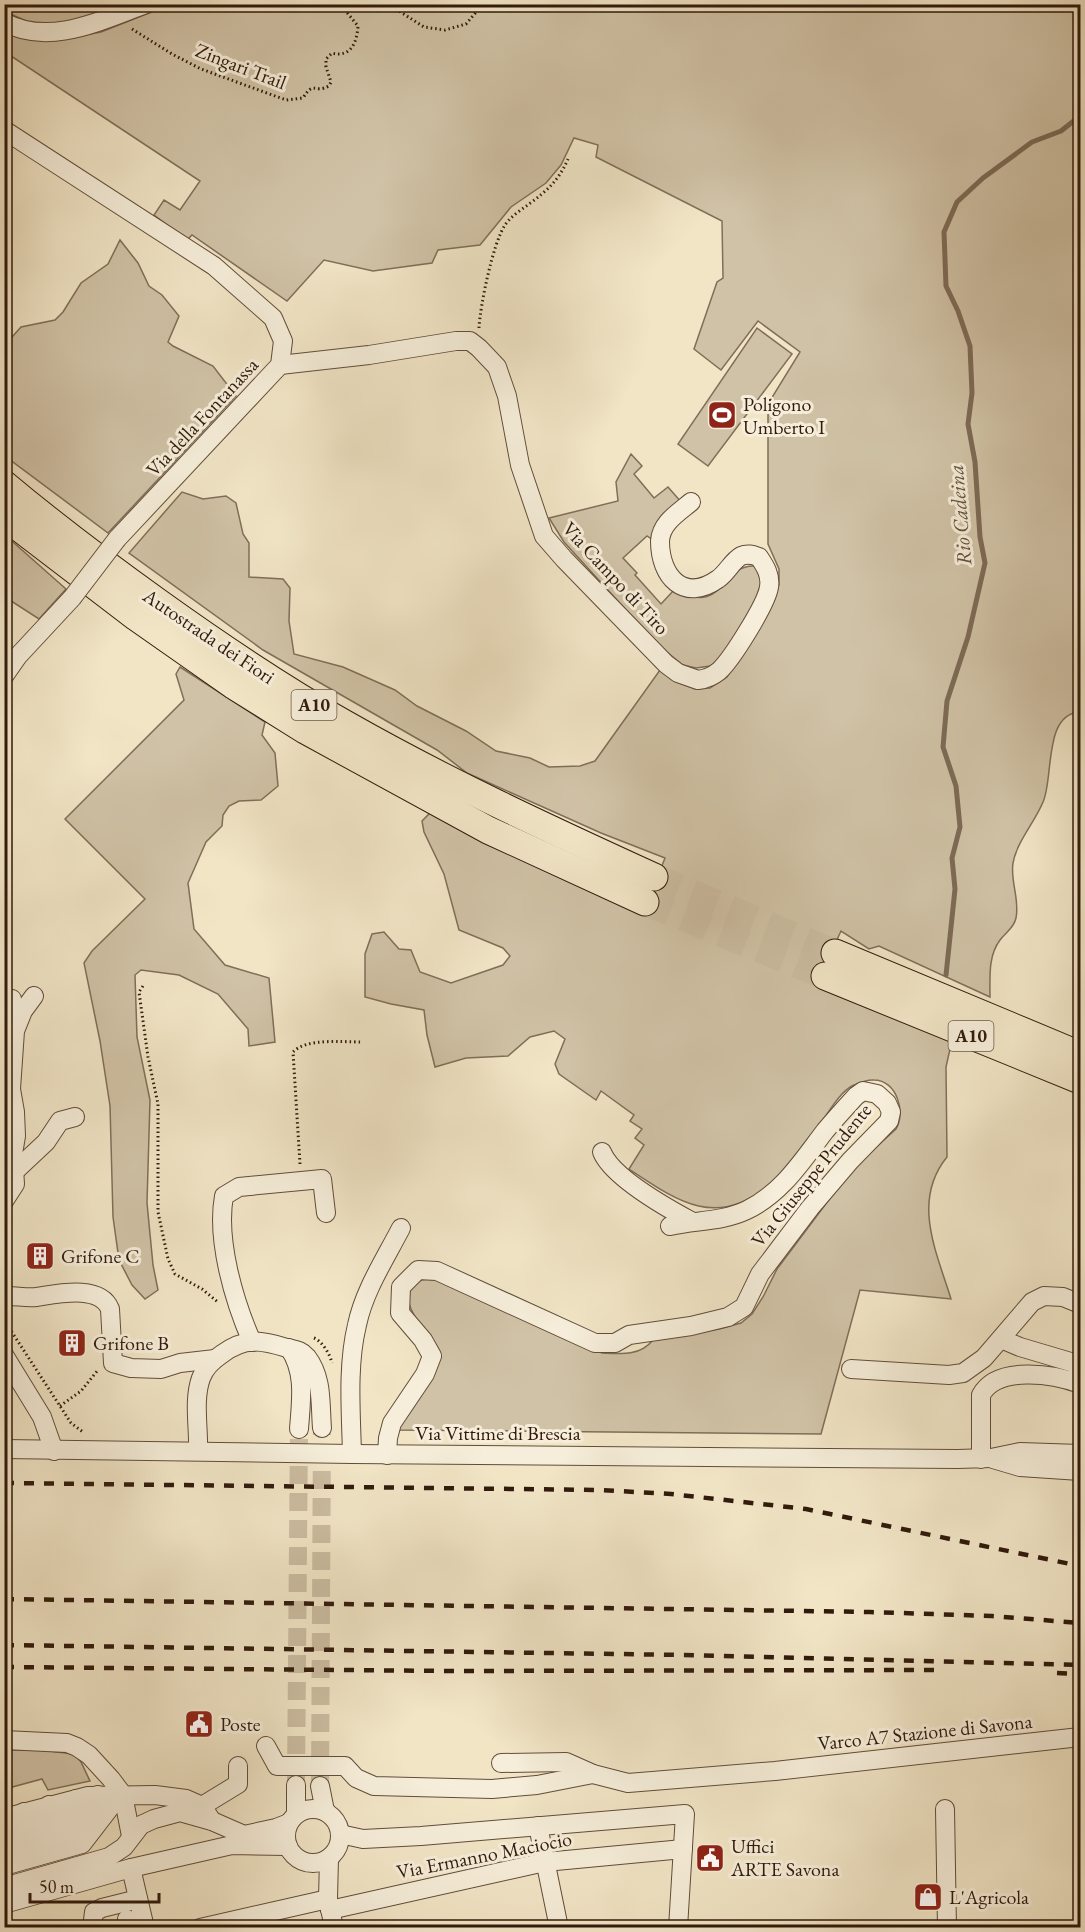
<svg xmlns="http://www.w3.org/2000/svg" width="1085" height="1932" viewBox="0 0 1085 1932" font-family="'EB Garamond',serif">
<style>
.green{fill:#d0c2a6;stroke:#806e59;stroke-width:1.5}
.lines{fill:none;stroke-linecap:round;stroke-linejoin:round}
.stream{stroke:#7d6a56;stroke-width:5}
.minor-tunnel{stroke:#cbbca1;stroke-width:18;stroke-dasharray:18 9;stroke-linecap:butt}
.highway-tunnel{stroke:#cbbca1;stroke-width:27;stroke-dasharray:27 14;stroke-linecap:butt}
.minor-casing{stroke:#614d3a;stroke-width:20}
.highway-casing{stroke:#311a0c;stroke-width:29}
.path{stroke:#311a0c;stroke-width:3;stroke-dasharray:1.5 3;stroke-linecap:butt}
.minor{stroke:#f6eeda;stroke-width:18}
.highway{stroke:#f1e5c6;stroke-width:27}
.rail{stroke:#311a0c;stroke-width:4.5;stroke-dasharray:10 10;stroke-linecap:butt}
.minor-bridge-casing{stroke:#614d3a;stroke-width:20;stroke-linecap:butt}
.minor-bridge{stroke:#f6eeda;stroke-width:18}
.labels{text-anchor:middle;stroke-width:6;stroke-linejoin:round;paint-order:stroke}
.shield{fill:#f6eeda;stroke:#6c5a4a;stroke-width:1.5}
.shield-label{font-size:18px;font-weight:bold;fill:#311a0c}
.street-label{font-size:20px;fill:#311a0c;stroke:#f6eeda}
.poi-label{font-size:20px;fill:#311a0c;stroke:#f6eeda;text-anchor:start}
.water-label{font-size:21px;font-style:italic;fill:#64503d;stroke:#f6eeda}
</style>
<rect width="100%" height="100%" fill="#f1e5c6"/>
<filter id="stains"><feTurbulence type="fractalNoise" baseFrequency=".00333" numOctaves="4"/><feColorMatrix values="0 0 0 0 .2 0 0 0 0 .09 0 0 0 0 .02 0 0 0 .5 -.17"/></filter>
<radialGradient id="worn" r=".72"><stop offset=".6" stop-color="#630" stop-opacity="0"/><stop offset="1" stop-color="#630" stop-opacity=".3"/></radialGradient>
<g class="green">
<path d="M180 4 1080 5V712C1043 714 1054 778 1043 802 1035 822 1017 841 1013 863 1010 881 1020 900 1016 918 1014 928 1006 932 1000 940 988 956 990 977 990 997L879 946 869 949 841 931 817 983 952 1040 946 1067 947 1157C911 1201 937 1253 951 1299L860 1290 821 1434 397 1430 439 1353C432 1334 396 1306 413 1286 421 1277 429 1279 440 1280L602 1353C622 1354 640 1356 653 1340L719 1329 741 1323 752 1314 763 1297 777 1269 852 1169 896 1129C906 1113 897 1080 874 1080 867 1079 859 1083 852 1086 839 1093 829 1112 820 1124 810 1137 802 1152 792 1165 786 1173 776 1180 768 1186 716 1229 677 1201 629 1169L644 1145 635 1138 642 1129 630 1121 634 1115 601 1091 596 1100 559 1074 555 1064 565 1039 554 1031 530 1037 508 1056 466 1058 435 1067 427 1035 424 1010 391 1004 365 997V954L372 934 384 932 399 949 411 950 420 972 451 983 503 965 510 956 503 948 459 930 444 874 424 832 422 821 430 813 645 909 665 858 601 833 467 773 437 750 263 650 129 553 182 492 203 499 226 496 236 503 243 534 249 543V577L283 579 290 588 289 621 294 654 343 667 395 690 417 706 466 731 496 751 530 758 549 767 580 766 595 761 660 670 677 682 695 689 710 688 727 677 757 627 779 585V569L768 544V404L800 352 758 321 721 370 694 349 717 282 723 278 722 221 596 157 598 145 574 138 561 165 546 183 511 207 480 245 438 250 432 263 373 271 324 260 287 301 192 235 187 240 154 215 164 200 180 210 200 181 5 52 4 29 69 38 101 32 159 9Z"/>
<polygon points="4,5 123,5 75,22 33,24 6,12"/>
<polygon points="120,240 138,263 149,286 162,295 179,316 168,342 173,346 213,366 236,396 108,533 5,456 4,346 21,327 55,320 63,312 81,283 108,264"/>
<polygon points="757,328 792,354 708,466 678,444"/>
<path d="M631 454 642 466 634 474 654 498 668 487 682 503 653 540 647 536 623 558 637 573 635 575 661 604 675 589C724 618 720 564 755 566L763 578 750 616 719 661 710 666 696 668 683 665 658 645 564 542 549 518 618 501 616 482Z"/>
<polygon points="5,535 66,589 39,619 5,597"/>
<polygon points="180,667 265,722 262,735 275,753 278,786 261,800 239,801 229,806 223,815 222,826 206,842 188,883 194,929 225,965 269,978 275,1042 249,1046 248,1029 218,994 179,975 141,970 135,975 137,1037 150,1100 147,1203 153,1265 158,1290 145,1299 132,1285 119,1260 113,1217 110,1106 100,1041 84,963 92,951 145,899 65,819 184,700 176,674"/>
<polygon points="5,1750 41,1750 74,1754 81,1762 90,1781 48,1790 42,1779 5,1789"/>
</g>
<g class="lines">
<polyline class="stream" points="946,975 955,889 952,858 960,827 956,786 943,747 947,701 968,637 985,563 980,537 975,462 968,424 972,393 970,346 958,311 946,286 944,232 957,202 983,178 1032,142 1061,131 1080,116"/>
<g class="minor-tunnel">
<polyline points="296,1781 299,1429"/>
<polyline points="320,1786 322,1428"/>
</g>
<g class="highway-tunnel">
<polyline points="654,877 835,953"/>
<polyline points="645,902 825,976"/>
</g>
<g class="minor-casing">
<g id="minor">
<path d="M4 22C49 47 102 20 146 4"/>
<polyline points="4,130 214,266 273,318 283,341 280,365 117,539"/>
<path d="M280 365 369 355 456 341H470L479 348 497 367 507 396 520 465 544 536 564 559 666 664 678 673 698 680C706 679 713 676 719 671 732 659 767 603 769 587 771 575 765 566 759 557 753 555 748 553 741 556 732 561 727 573 718 579 684 603 660 577 660 541 661 523 678 513 691 502"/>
<polyline points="4,676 18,656 72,598"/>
<polyline points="4,1016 12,999"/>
<path d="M602 1152C612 1177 667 1208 691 1221"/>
<polyline points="13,1173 46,1142 60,1121 75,1117"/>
<polyline points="4,1201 15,1184 13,1154 16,1136 15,1112 11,1089 15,1031 23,1011 34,996"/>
<path d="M4 1293 8 1296C17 1296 27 1298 36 1297 57 1294 100 1284 110 1309L113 1363 131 1368 161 1369 180 1363 215 1359"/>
<polyline points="1001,1339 1020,1347 1074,1363 1080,1370"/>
<path d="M252 1342C234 1301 216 1240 224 1196L239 1187 322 1179 326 1213"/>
<path d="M289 1348C306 1373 301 1401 299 1429"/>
<polyline points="4,1355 42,1417 54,1451"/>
<polyline points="851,1369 949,1375 963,1373 984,1358 1032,1302 1044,1296 1063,1297 1080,1304"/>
<polyline points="4,1449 352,1454 957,1459 991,1458 1020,1452 1080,1454"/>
<path d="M198 1451C199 1428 193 1400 201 1378 205 1367 213 1360 222 1354 245 1337 261 1340 287 1348 296 1350 301 1350 307 1357 323 1378 320 1404 322 1428"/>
<path d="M352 1454C351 1412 347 1366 357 1325 364 1291 385 1259 401 1228"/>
<path d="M387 1455 388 1438 392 1423 425 1374 432 1356 423 1340 400 1313 401 1287 418 1270 437 1271 595 1343H615L629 1335 691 1326 728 1317 744 1307 760 1274 810 1208 850 1161 889 1121 891 1112 887 1103 877 1094 863 1091 856 1096C845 1108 835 1119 825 1131 802 1161 782 1193 747 1210 722 1222 696 1220 670 1226"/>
<path d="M981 1459V1395C997 1365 1054 1374 1080 1384"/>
<polyline points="993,1459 1020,1467 1080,1471"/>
<polyline points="4,1740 67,1743 77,1747 89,1755 111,1779 123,1795 131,1836"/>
<polyline points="266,1746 277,1766 345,1766 356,1778 374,1786 492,1789 537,1785 593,1774"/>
<polyline points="501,1763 566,1762 593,1774 628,1783 775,1771 1080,1737"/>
<polyline points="320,1786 325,1811"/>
<polyline points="202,1806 238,1784 238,1766"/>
<circle cx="313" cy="1836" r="27"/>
<polyline points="945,1809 947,1928"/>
<polyline points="296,1814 296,1785"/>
<polyline points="4,1818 88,1796 155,1795 186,1799 202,1806 212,1821"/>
<polyline points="538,1826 559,1928"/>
<polyline points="340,1834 363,1839 421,1836 685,1814 678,1928"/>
<polyline points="4,1839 24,1812"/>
<polyline points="55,1851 98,1795"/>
<polyline points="30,1858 76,1799"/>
<polyline points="329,1858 328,1899 334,1928"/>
<polyline points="4,1866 82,1844 119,1796"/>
<polyline points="4,1866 49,1805"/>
<polyline points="131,1868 145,1928"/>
<polyline points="4,1887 109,1857 124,1847 141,1825 154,1819 180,1812 212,1821 244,1835 276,1828 289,1823"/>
<polyline points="4,1904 131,1868 232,1845 288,1846"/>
<polyline points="330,1910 545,1862 683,1849"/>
<polyline points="127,1919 129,1928"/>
<polyline points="92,1928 94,1912 102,1908 138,1899"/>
<polyline points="200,1928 328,1899"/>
</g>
</g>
<g class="highway-casing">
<g id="highway">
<path d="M4 484C54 526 106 565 159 603 219 646 281 688 345 724 445 781 549 829 654 877"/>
<polyline points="4,516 136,617 233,685 305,730 488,830 645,902"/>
<polyline points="835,953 1080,1055"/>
<polyline points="825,976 1080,1080"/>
</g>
</g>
<g class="path">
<polyline points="388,4 424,27 445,30 466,24 483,4"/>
<path d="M132 29 172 54 201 69 286 100 303 98C314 80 314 94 329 86L331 82 326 67V59L332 53C351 58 357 42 358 26L340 4"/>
<path d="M479 328C480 306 493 243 505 225 511 216 521 210 529 204 547 191 559 180 568 159"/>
<polyline points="143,986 139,992 148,1057 158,1104 158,1212 168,1259 175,1274 202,1289 219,1303"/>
<path d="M300 1164 293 1052C306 1038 343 1042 361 1042"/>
<polyline points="4,1320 71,1423 83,1432"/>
<path d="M314 1338C322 1341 330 1354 332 1363"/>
<polyline points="60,1406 81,1391 98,1370"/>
</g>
<use href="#minor" class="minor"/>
<use href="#highway" class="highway"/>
<g class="rail">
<polyline points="4,1483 601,1490 671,1494 806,1509 1080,1566"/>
<polyline points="4,1599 870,1612 992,1616 1080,1623"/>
<polyline points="4,1645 684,1655 1080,1665"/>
<polyline points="4,1667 454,1671 940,1670"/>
<polyline points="1057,1673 1080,1674"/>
</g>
<g class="minor-bridge-casing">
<polyline id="minor-bridge" points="72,598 117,539"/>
</g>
<use href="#minor-bridge" class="minor-bridge"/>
</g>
<defs>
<g id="stadium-square" transform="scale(1.5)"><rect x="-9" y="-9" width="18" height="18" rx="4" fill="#8f2418" stroke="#f6eeda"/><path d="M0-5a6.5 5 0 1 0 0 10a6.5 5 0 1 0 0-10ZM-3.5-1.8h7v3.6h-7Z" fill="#fff"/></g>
<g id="building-square" transform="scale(1.5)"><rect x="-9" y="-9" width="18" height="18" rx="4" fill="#8f2418" stroke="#f6eeda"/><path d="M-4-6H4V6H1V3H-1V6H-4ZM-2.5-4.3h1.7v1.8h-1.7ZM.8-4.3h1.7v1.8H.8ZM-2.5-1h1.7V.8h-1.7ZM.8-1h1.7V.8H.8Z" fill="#fff"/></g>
<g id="civic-square" transform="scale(1.5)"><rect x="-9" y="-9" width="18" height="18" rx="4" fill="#8f2418" stroke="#f6eeda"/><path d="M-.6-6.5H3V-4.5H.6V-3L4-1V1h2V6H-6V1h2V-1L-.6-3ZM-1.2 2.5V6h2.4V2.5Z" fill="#fff"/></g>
<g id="shop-square" transform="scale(1.5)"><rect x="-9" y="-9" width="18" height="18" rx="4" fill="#8f2418" stroke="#f6eeda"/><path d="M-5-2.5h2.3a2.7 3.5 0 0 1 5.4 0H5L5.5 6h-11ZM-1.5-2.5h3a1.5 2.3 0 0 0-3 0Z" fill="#fff"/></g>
</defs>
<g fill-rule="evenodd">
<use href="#stadium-square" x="722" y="415"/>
<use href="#building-square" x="40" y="1256"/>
<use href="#building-square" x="72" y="1343"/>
<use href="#civic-square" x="199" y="1724"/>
<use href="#civic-square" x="710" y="1858"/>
<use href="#shop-square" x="928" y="1897"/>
</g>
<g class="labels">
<g class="shield">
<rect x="291.5" y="690" width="45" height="30" rx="4.5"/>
<rect x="948.5" y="1021" width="45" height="30" rx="4.5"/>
</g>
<g class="shield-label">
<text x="314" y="711">A10</text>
<text x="971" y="1042">A10</text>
</g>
<g class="street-label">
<text transform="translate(241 66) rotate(21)" y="7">Zingari Trail</text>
<text transform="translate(202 417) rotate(-47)" y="7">Via della Fontanassa</text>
<text transform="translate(616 578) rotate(47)" y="7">Via Campo di Tiro</text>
<text transform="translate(209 636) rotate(34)" y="7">Autostrada dei Fiori</text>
<text transform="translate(811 1175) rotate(-51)" y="7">Via Giuseppe Prudente</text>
<text x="498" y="1440">Via Vittime di Brescia</text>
<text transform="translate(925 1732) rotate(-6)" y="7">Varco A7 Stazione di Savona</text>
<text transform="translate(484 1855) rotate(-11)" y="7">Via Ermanno Maciocio</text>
</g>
<g class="poi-label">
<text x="743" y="411">Poligono<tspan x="743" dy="23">Umberto I</tspan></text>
<text x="61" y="1263">Grifone C</text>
<text x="93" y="1350">Grifone B</text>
<text x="220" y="1731">Poste</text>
<text x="731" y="1853">Uffici<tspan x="731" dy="23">ARTE Savona</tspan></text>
<text x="949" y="1904">L'Agricola</text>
</g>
<g class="water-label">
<text transform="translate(960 515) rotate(-95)" y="7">Rio Cadeina</text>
</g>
</g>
<rect width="1085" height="1932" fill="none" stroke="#f1e5c6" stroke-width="24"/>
<rect x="6" y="6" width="1073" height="1920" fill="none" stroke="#311a0c" stroke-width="3"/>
<rect x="12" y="12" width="1061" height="1908" fill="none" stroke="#311a0c" stroke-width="1.5"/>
<path d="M30 1893v9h129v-9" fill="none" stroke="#311a0c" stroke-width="3"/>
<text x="39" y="1893" font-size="18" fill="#311a0c" stroke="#f6eeda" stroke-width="4.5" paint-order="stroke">50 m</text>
<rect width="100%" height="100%" filter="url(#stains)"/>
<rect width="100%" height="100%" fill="url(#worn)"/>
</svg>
